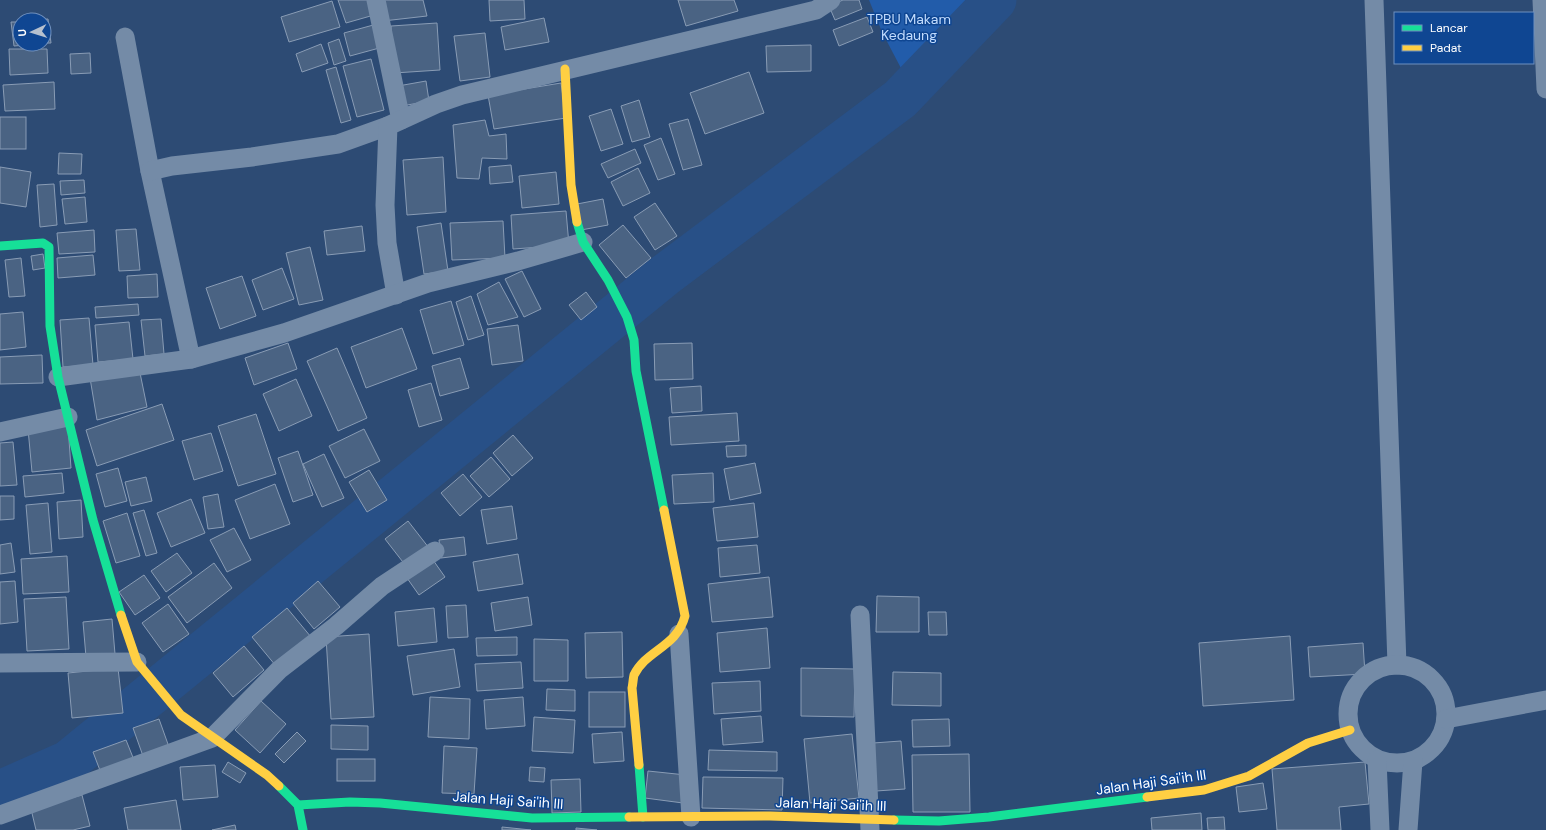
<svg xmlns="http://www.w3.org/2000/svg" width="1546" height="830" viewBox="0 0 1546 830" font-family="'DM Sans',sans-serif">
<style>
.green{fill:#225caa}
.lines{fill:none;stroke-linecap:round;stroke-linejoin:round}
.river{stroke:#285087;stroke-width:43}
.building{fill:#4a6383;stroke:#899cb5}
.street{stroke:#748ba7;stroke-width:19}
.fast{stroke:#16e098;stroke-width:9}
.slow{stroke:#ffcf43;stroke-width:9}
.labels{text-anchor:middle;stroke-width:3;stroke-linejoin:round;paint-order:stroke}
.park-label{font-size:14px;fill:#c2dcfe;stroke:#0f4692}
.street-label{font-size:14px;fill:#fff;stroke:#0f4692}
</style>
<rect width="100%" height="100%" fill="#2d4b74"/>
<polygon class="green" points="869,0 971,0 903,72 882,32"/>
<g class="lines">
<polyline class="river" points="0,792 68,762 665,275 900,99 995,0"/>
</g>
<g class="building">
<polygon points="338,0 369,0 374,15 346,23"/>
<polygon points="381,0 423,0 427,16 383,21"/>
<polygon points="489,0 524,0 525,19 490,21"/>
<polygon points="678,0 734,0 738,11 686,26"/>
<polygon points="843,0 859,0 862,9 835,20 829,6"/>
<polygon points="332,1 340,27 289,42 281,17"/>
<polygon points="867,17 873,32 839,46 833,30"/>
<polygon points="544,18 549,42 505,50 501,27"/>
<polygon points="48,19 51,43 44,43 44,20 35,20"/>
<polygon points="11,22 20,22 20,44 38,44 14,46"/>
<polygon points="437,23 440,70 394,73 391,26"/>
<polygon points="377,24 383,47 350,56 344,33"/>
<polygon points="485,33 490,77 460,81 454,36"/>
<polygon points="339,39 346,61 334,65 328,43"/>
<polygon points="321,44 328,63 302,72 296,54"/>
<polygon points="811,45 811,71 767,72 766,46"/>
<polygon points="9,49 47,49 48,73 10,75"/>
<polygon points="90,53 91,73 71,74 70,54"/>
<polygon points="371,59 384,110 357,117 343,66"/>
<polygon points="336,67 351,120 341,123 326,70"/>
<polygon points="749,72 764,113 705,134 690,93"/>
<polygon points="426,81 429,101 402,106 398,86"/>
<polygon points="54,82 55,109 5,111 3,85"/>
<polygon points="561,83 566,118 494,129 488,95"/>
<polygon points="639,100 650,137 632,142 621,106"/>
<polygon points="611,109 623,144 601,151 589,116"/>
<rect x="0" y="117" width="26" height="32"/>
<polygon points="688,119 702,165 683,170 669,124"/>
<polygon points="485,120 489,136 506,134 507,159 482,158 479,179 457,178 453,125"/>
<polygon points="661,138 675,174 658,180 644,145"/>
<polygon points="635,149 641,163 608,178 601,164"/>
<polygon points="59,153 82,154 81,174 58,174"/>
<polygon points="443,157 446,212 407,215 403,160"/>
<polygon points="511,165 513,182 490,184 489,167"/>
<polygon points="0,167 31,172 26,207 0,203"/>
<polygon points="638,168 650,193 623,206 611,182"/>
<polygon points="556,172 559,204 522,208 519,176"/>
<polygon points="84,180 85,193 61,195 60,181"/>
<polygon points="54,184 57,225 40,227 37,185"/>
<polygon points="85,197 87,222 65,224 62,199"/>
<polygon points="603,199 608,225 581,230 577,204"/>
<polygon points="655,203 677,236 655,250 634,217"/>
<polygon points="566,211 569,245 513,249 511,215"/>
<polygon points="503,221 505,258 452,260 450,223"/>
<polygon points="441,223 448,271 424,274 417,227"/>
<polygon points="623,225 651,258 626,278 599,245"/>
<polygon points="362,226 365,251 327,255 324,231"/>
<polygon points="136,229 140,270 119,271 116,230"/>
<polygon points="94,230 95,252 59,254 57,233"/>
<polygon points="310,247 323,300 299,305 286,253"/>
<polygon points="43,254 45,268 33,270 31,256"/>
<polygon points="93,255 95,275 58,278 57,258"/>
<polygon points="21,258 25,296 9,297 5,260"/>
<polygon points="282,268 294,299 263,310 252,280"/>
<polygon points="522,271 541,309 524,317 505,279"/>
<polygon points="157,274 158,297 128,298 127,276"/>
<polygon points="242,276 256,316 220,329 206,288"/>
<polygon points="499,282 518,317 488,325 477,294"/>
<polygon points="586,292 597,307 581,320 569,305"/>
<polygon points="471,296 484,335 468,340 456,302"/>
<polygon points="451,301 464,345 433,354 420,310"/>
<polygon points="138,304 139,315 96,318 95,307"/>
<polygon points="23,312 26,347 0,350 0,314"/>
<polygon points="89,318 93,365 63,367 60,320"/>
<polygon points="161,319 164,354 145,356 141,320"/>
<polygon points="129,322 133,359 98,362 95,325"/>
<polygon points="518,325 523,361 492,365 487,329"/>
<polygon points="402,328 417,369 366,388 351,347"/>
<polygon points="288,343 297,369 254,385 245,358"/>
<polygon points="692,343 693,379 655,380 654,344"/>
<polygon points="337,348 367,418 338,431 307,361"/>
<polygon points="42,355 43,383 0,384 0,357"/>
<polygon points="460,358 469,388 440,396 432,366"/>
<polygon points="139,368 147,407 97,420 90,378"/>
<polygon points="296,379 312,416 279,431 263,394"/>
<polygon points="431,383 442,420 419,427 408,390"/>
<polygon points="701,386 702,411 672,413 670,388"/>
<polygon points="162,404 174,440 97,466 86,430"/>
<polygon points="737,413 739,441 671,445 669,417"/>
<polygon points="256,414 276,474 238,486 218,426"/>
<polygon points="68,426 71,468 32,472 28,429"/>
<polygon points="364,429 380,461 345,478 329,446"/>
<polygon points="211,433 223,471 194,480 182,441"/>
<polygon points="513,435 533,458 512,476 493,453"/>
<polygon points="13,442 17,485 0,486 0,443"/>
<polygon points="746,445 746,456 727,457 726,446"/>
<polygon points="298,451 313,495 293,502 278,458"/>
<polygon points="324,454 344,498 322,507 303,464"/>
<polygon points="491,457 510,479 489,497 470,476"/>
<polygon points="755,463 761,493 730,500 724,469"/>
<polygon points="118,468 127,501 105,507 96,474"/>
<polygon points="369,470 387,500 367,512 349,482"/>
<polygon points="62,473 64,493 25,497 23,476"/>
<polygon points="713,473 714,502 674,504 672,475"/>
<polygon points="463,474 482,497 460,516 441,493"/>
<polygon points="146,477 152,501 131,506 125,482"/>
<polygon points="275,484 290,524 250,539 235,500"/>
<polygon points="218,494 224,527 208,529 203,497"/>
<polygon points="0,496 14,496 14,519 0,520"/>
<polygon points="191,499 205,533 171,547 157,513"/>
<polygon points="81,500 83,537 59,539 57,502"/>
<polygon points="48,503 52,552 30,554 26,505"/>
<polygon points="754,503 758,537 717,541 713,508"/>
<polygon points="512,506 517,539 487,544 481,510"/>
<polygon points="144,510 157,553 146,556 133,513"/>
<polygon points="127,513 140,556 116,563 103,521"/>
<polygon points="408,521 429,548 406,566 385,539"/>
<polygon points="234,528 251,560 227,572 210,540"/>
<polygon points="464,537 466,555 441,558 439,540"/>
<polygon points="11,543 15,572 0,574 0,545"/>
<polygon points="757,545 760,573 720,577 718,548"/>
<polygon points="177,553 192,573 166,592 151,571"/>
<polygon points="518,554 523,584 478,591 473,562"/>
<polygon points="67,556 69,592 23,594 21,559"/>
<polygon points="433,560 445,577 419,595 407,578"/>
<polygon points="214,563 232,588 187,623 168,597"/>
<polygon points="144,575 160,598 135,615 119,592"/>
<polygon points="769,577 773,617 712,622 708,584"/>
<polygon points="15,581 18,622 0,624 0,582"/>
<polygon points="318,581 340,607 314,629 293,603"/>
<polygon points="877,596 919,597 919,632 876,632"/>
<polygon points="66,597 69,649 27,651 24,599"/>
<polygon points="528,597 532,625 495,631 491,603"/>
<polygon points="168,604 189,634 163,652 142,623"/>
<polygon points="466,605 468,637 448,638 446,606"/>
<polygon points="287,608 311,637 276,666 252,637"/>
<polygon points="434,608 437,642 398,646 395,612"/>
<polygon points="928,612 946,612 947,635 929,635"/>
<polygon points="112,619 115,654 86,657 83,622"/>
<polygon points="767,628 770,668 720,672 717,633"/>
<polygon points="622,632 623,677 586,678 585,633"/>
<polygon points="369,634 374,717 331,719 326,637"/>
<polygon points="1290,636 1294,700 1203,706 1199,643"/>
<polygon points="517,637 517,655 477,656 476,638"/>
<polygon points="534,639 568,640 568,681 534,681"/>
<polygon points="1363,643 1365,674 1310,677 1308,647"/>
<polygon points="244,646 264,670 233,697 213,673"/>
<polygon points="454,649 460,687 413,695 407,656"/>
<polygon points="521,662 523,688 477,691 475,664"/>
<polygon points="118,668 123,713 72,718 68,673"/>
<polygon points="801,668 855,669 854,717 801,716"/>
<polygon points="893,672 941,673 941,706 892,705"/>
<polygon points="760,681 761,711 714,714 712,683"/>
<polygon points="547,689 575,690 575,711 546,710"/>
<rect x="589" y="692" width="36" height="35"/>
<polygon points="430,697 470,699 469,739 428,737"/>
<polygon points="523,697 525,726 486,729 484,700"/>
<polygon points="261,701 286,724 260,753 235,730"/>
<polygon points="761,716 763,742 723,745 721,719"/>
<polygon points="534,717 575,720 573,753 532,751"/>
<polygon points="159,719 169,747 143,756 133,728"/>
<polygon points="949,719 950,746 913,747 912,720"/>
<polygon points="331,725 368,726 368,750 331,749"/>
<polygon points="297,732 306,741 284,763 275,754"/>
<polygon points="622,732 624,761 594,763 592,734"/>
<polygon points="852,734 859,798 810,803 804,739"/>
<polygon points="126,740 134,760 101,773 93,752"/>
<polygon points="901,741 905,789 876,791 873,743"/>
<polygon points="444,746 477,748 474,794 442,793"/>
<polygon points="709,750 777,752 777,771 708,770"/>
<polygon points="969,754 970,812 913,812 912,755"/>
<rect x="337" y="759" width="38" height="22"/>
<polygon points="228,762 246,773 240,783 222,772"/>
<polygon points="1365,762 1369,804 1339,807 1341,830 1277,830 1272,769"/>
<polygon points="215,765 218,797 183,800 180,767"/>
<polygon points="530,767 545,768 544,782 529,781"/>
<polygon points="648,771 686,775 683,803 645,798"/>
<polygon points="703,777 783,778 782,810 702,808"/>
<polygon points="580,779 581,812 552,813 551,780"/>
<polygon points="1263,783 1267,809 1239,812 1236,787"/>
<polygon points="82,795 90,826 73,830 36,830 31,809"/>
<polygon points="176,800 181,830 128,830 124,808"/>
<polygon points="1201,813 1202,830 1152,830 1151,818"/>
<polygon points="1224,817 1225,830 1208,830 1207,818"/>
<polygon points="235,825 236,830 212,830"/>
<polygon points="502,827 531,830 502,830"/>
<polygon points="576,828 597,830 576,830"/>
</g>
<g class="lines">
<g class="street">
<polyline points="376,0 401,120"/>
<polyline points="1374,0 1397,665"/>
<polyline points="1542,0 1546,89"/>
<polyline points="125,37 150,171 191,359"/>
<polyline points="150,171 172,166 252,157 338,144 388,126"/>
<polyline points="396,295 387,243 385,205 388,126 436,104 462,95 816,10 831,0"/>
<polyline points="58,377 191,359 284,333 428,283 518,261 583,242"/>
<polyline points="0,432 68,417"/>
<polyline points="860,615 870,830"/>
<polyline points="679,634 691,817"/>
<polyline points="0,663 137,662"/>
<circle cx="1397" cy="714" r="49"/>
<polyline points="1446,719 1546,700"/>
<polyline points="1377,760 1380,830"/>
<polyline points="0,815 212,738 279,670 336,626 382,586 435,551"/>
<polyline points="1408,830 1413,761"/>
</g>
<g class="fast">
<polyline points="577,222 583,242 608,280 627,317 634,340 636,371 664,510"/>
<polyline points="0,246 43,243 49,247 50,326 58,377 93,520 121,615"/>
<polyline points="639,765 643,817"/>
<polyline points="279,786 298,805 303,830"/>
<polyline points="298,805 350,802 380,803 532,818 629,817"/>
<polyline points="894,820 939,821 989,817 1147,797"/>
</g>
<g class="slow">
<polyline points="565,69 571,185 577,222"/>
<polyline points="121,615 137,662 181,715 267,775 279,786"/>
<path d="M639 765 632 688C633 684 633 679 634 675 646 650 677 647 685 616L664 510"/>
<polyline points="1147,797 1204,790 1249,776 1308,743 1350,730"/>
<polyline points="629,817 770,816 894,820"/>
</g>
</g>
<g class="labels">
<g class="park-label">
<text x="909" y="24">TPBU Makam<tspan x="909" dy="16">Kedaung</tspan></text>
</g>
<g class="street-label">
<text transform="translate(1151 782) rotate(-8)" y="5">Jalan Haji Sai'ih III</text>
<text transform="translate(508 800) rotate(4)" y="5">Jalan Haji Sai'ih III</text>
<text transform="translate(831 804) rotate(2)" y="5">Jalan Haji Sai'ih III</text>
</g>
</g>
<rect x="1394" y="12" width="140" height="52" fill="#0f4692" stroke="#6f90be"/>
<rect x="1402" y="25" width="20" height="6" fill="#16e098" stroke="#6f90be"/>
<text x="1430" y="32" font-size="12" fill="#ffffff">Lancar</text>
<rect x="1402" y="45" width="20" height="6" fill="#ffcf43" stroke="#6f90be"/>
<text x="1430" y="52" font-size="12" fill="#ffffff">Padat</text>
<g transform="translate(32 32) rotate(266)"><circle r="19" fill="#0f4692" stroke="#6f90be"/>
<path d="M0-3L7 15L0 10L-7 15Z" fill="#b6c0ce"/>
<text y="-6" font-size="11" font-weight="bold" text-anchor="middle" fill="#ffffff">U</text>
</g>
</svg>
